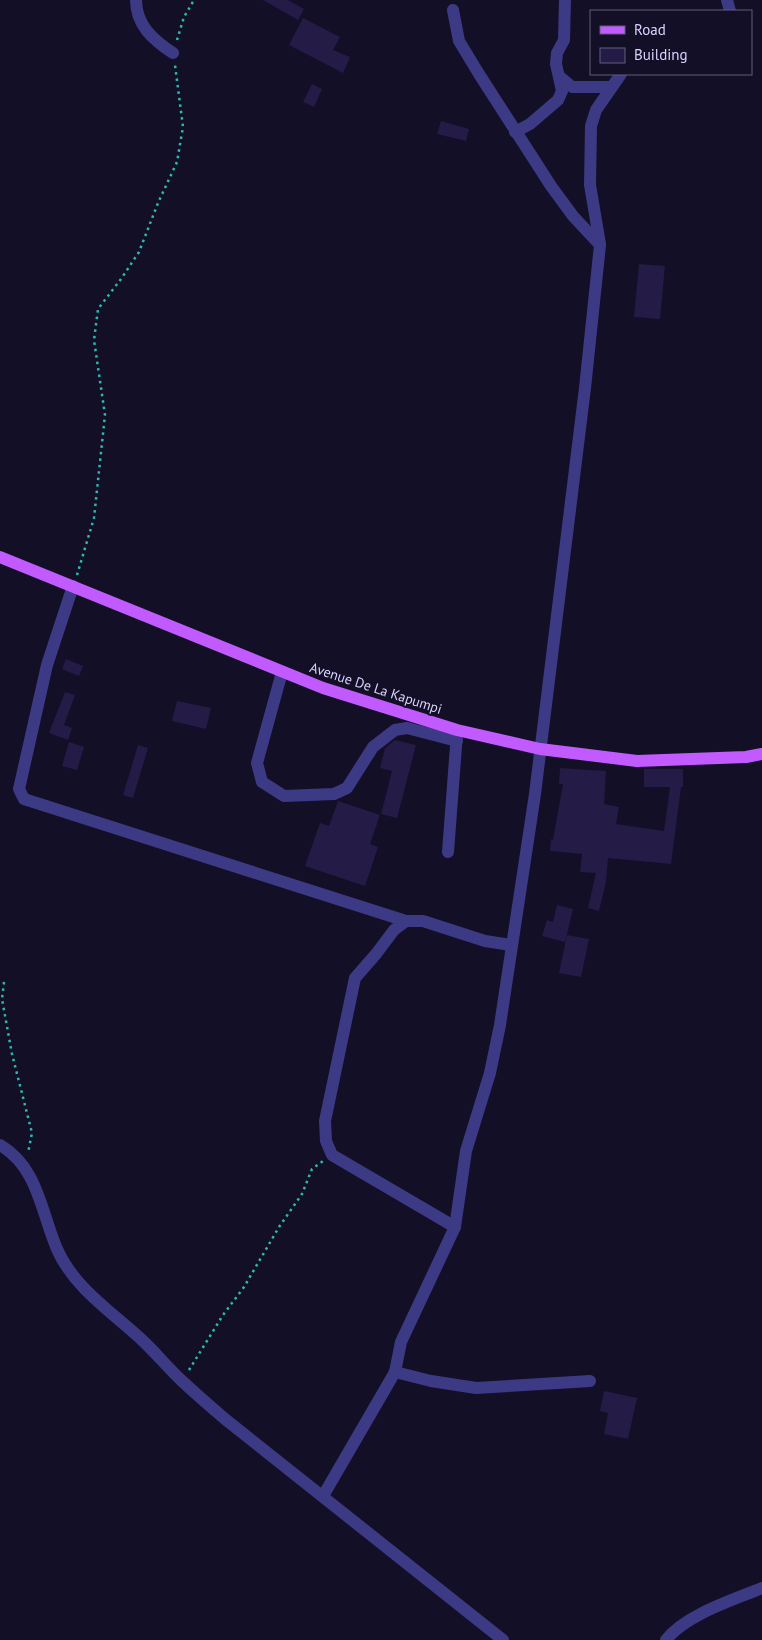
<svg xmlns="http://www.w3.org/2000/svg" width="762" height="1640" viewBox="0 0 762 1640" font-family="'PT Sans',sans-serif">
<style>
.building{fill:#241b47}
.lines{fill:none;stroke-linecap:round;stroke-linejoin:round}
.path{stroke:#2fb8b0;stroke-width:2.5;stroke-dasharray:2.5 4;stroke-linecap:butt}
.minor{stroke:#3d3a85;stroke-width:12}
.major{stroke:#c25bff;stroke-width:12}
.labels{text-anchor:middle;stroke-width:4;stroke-linejoin:round;paint-order:stroke}
.street-label{font-size:14px;fill:#d9d4ff;stroke:#130f26}
</style>
<rect width="100%" height="100%" fill="#130f26"/>
<g class="building">
<polygon points="263,0 288,0 304,9 298,20"/>
<polygon points="303,18 340,37 333,50 350,57 343,73 289,45"/>
<polygon points="312,84 322,89 314,107 303,102"/>
<polygon points="441,121 469,129 466,141 437,134"/>
<polygon points="639,264 665,266 660,319 634,317"/>
<polygon points="66,659 83,666 79,676 62,669"/>
<polygon points="65,692 75,695 64,725 72,728 68,740 49,733"/>
<polygon points="177,701 211,708 206,729 172,721"/>
<polygon points="395,740 416,745 397,818 381,814 392,771 380,768 385,748"/>
<polygon points="69,742 84,747 77,770 62,766"/>
<polygon points="138,745 148,748 133,798 123,795"/>
<polygon points="560,768 606,771 604,804 619,807 616,824 664,831 670,787 644,787 644,769 683,769 683,787 681,787 671,864 608,858 606,882 599,911 588,908 596,873 580,872 582,854 550,851 551,839 553,840 563,784 559,784"/>
<polygon points="338,801 380,815 370,844 378,847 365,886 305,866 320,823 329,826"/>
<polygon points="557,905 573,909 565,942 542,936 547,920 553,922"/>
<polygon points="567,935 589,939 581,977 559,973"/>
<polygon points="604,1391 637,1398 628,1439 604,1434 608,1413 600,1411"/>
</g>
<g class="lines">
<g class="path">
<polyline points="177,40 184,17 194,0"/>
<polyline points="77,575 94,518 105,415 94,340 98,309 121,279 139,252 158,203 177,162 183,127 175,65"/>
<polyline points="4,982 2,999 12,1054 32,1133 28,1153"/>
<polyline points="189,1370 223,1315 244,1287 279,1227 302,1194 312,1169 323,1161"/>
</g>
<g class="minor">
<path d="M136 0C136 25 153 40 173 53"/>
<polyline points="727,0 730,11"/>
<polyline points="453,10 459,41 479,74 551,186 573,216 600,245 585,388 535,794 500,1025 490,1073 466,1151 455,1227 401,1342 395,1372 431,1381 476,1388 590,1381"/>
<polyline points="559,76 572,87 612,87"/>
<polyline points="515,132 530,124 558,100 562,91 556,64 557,53 564,40 565,0"/>
<polyline points="600,244 590,185 591,126 596,110 621,74"/>
<polyline points="73,586 47,665 19,789 24,799 406,921"/>
<polyline points="282,672 257,763 262,782 284,796 334,794 347,788 373,747 395,730 407,728 457,741"/>
<polyline points="448,852 457,733"/>
<path d="M0 1145C38 1167 41 1212 57 1249 74 1288 112 1312 142 1340 156 1353 168 1368 182 1381 196 1394 211 1407 225 1419L503 1640"/>
<polyline points="455,1227 332,1155 326,1141 325,1121 355,978 376,954 394,930 406,921 423,921 485,941 511,945"/>
<polyline points="323,1496 395,1372"/>
<path d="M666 1640C685 1615 733 1600 762 1588"/>
</g>
<polyline class="major" points="0,557 323,688 457,730 540,749 637,761 746,757 762,754"/>
</g>
<g class="labels">
<g class="street-label">
<text transform="translate(376 688) rotate(18)" y="5">Avenue De La Kapumpi</text>
</g>
</g>
<rect x="590" y="10" width="162" height="65" fill="#130f26" stroke="#625e7d"/>
<rect x="600" y="26" width="25" height="8" fill="#c25bff" stroke="#625e7d"/>
<text x="634" y="35" font-size="15" fill="#d9d4ff">Road</text>
<rect x="600" y="48" width="25" height="15" fill="#241b47" stroke="#625e7d"/>
<text x="634" y="60" font-size="15" fill="#d9d4ff">Building</text>
</svg>
